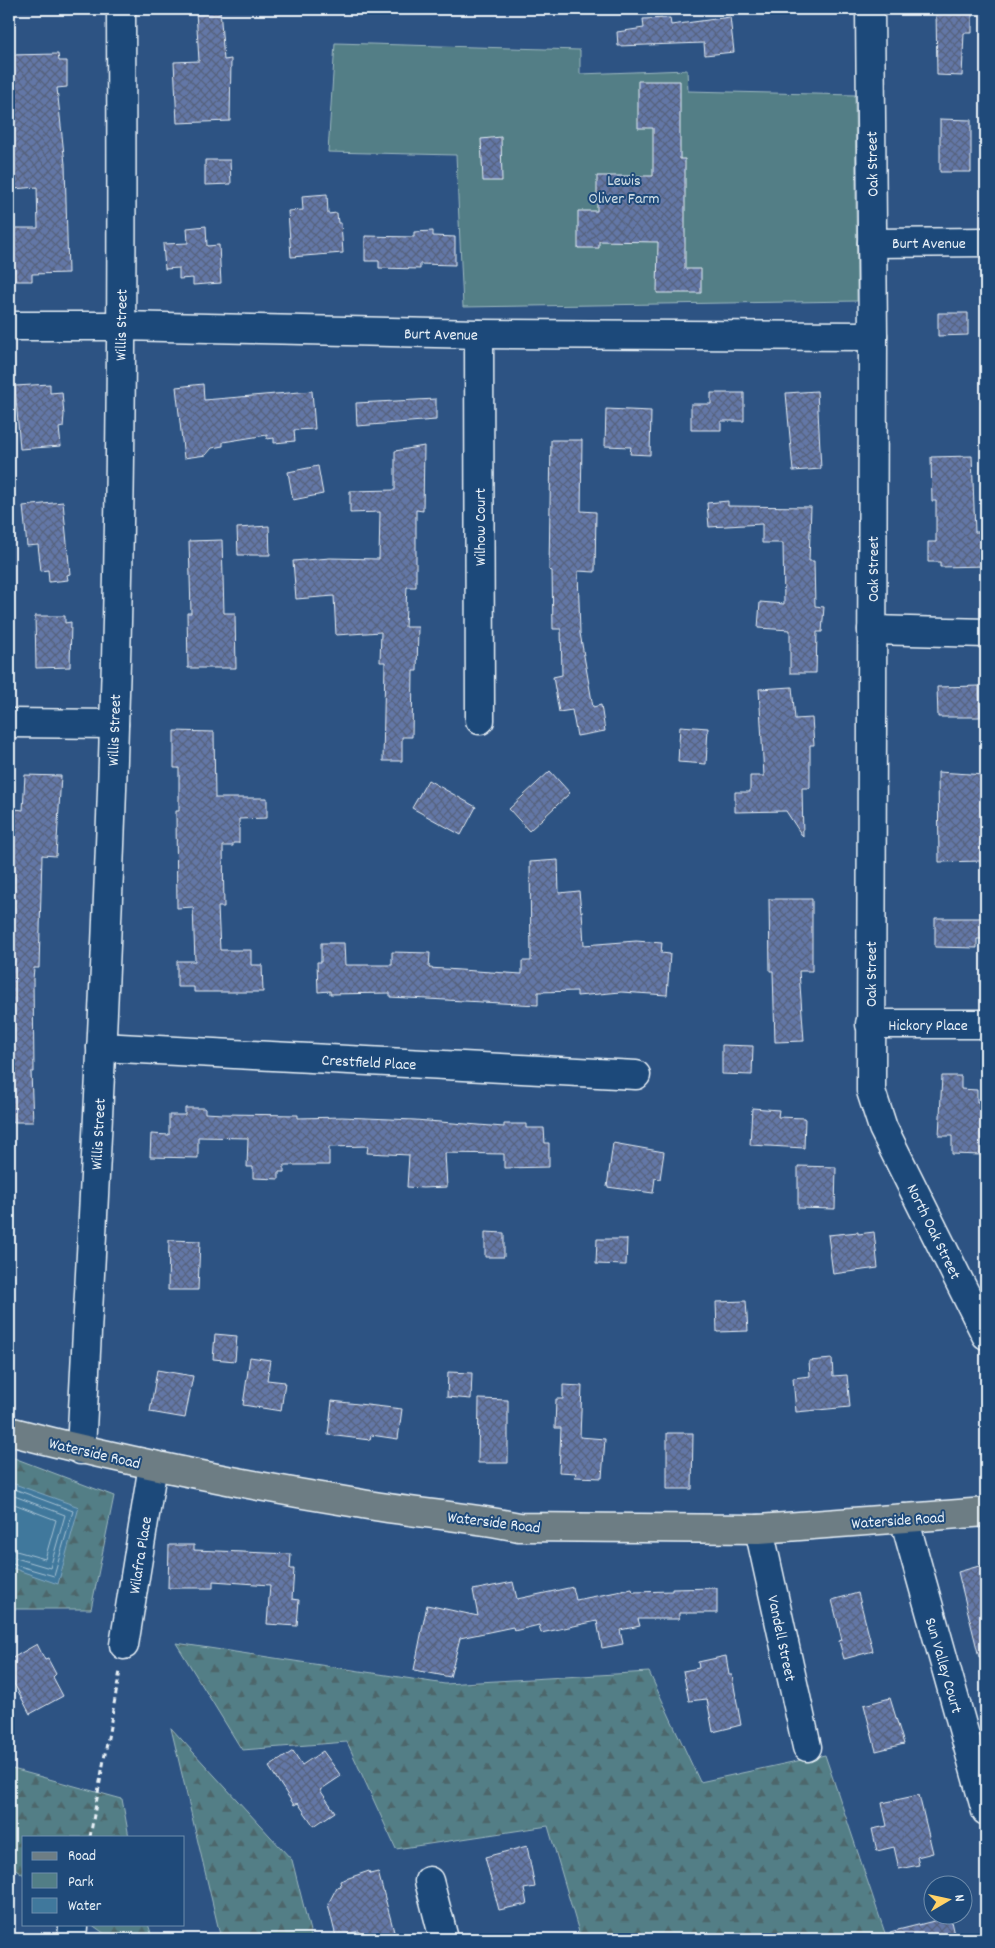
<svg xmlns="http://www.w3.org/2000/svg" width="995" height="1948" viewBox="0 0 995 1948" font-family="Dekko,sans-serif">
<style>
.forest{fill:url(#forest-firs);stroke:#9db8bf}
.park{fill:#527e86;stroke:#9db8bf}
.water{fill:#40789c;stroke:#83a8c1}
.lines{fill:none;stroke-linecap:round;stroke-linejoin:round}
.shore{stroke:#a5c1d3;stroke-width:1}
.building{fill:url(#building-cross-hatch);stroke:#e8f1f8}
.minor-casing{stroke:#e8f1f8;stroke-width:31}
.major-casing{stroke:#e8f1f8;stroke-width:31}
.path{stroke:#e8f1f8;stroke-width:3;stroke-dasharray:5 4;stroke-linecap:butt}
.minor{stroke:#1f4a7a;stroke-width:28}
.major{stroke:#6d7d84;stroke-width:28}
.labels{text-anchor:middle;stroke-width:4;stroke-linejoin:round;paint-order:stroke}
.street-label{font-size:16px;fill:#e8f1f8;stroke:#1f4a7a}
.park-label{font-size:16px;fill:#d2e0e7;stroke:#1f4a7a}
</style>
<defs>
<pattern id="forest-firs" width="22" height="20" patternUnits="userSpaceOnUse" patternTransform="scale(1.25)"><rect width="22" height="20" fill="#527e86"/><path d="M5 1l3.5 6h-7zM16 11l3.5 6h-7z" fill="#4d666b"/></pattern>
<pattern id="building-cross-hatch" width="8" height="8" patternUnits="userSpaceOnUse" patternTransform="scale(1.25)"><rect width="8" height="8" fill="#6377a7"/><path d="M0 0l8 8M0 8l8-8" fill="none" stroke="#56627d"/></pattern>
</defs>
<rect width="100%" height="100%" fill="#2d5383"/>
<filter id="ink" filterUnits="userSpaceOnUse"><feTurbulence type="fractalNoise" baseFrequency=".02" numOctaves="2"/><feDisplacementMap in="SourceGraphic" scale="10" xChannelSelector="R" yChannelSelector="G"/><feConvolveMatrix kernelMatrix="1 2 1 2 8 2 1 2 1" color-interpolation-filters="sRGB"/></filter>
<g filter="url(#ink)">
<g class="forest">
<polygon points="9,1456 114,1496 91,1609 9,1609"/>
<polygon points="176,1643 445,1684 649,1672 700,1782 825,1755 887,1939 581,1939 548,1826 396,1849 347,1742 242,1750"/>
<polygon points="171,1728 292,1860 312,1939 221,1939"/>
<polygon points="9,1768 122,1799 129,1837 24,1837 24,1875 9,1864"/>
<polygon points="91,1924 148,1924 153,1939 104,1939 105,1934"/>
</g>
<polygon class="park" points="335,43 580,50 580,74 687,70 688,91 855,95 857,301 463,307 456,155 328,152"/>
<polygon class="water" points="9,1482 79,1507 58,1584 9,1567"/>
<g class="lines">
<g class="shore">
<polyline points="9,1487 73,1511 54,1576 9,1563"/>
<polyline points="9,1494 65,1515 50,1568 9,1556"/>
<polyline points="9,1502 56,1520 45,1559 9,1549"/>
</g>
</g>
<g class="building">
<polygon points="220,9 224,60 231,59 230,121 177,123 174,62 199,61 196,11"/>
<polygon points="936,9 972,9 972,33 964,33 962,76 937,75"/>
<polygon points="730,17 734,52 705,55 704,43 618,46 617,32 644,28 643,19 670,18 671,25"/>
<polygon points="58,54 59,61 67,61 67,87 57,88 65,164 68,273 32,274 32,281 10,281 9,228 38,228 37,187 13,189 9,150 9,55"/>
<polygon points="638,81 680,81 680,159 685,159 685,269 701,269 701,293 657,293 658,242 599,241 599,248 578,248 578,211 597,211 597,176 653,176 653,128 638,128"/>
<polygon points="940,119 971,120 971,172 940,172"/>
<polygon points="501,137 502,181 483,181 481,139"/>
<polygon points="205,160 230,160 231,184 205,185"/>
<polygon points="327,194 328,214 337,213 338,223 341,223 343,253 291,257 288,211 303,210 302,196"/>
<polygon points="206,226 207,246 219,245 221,283 193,285 193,278 179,279 179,268 165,269 163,244 188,243 187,228"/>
<polygon points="433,231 433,236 455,237 455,265 420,264 420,269 379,268 379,261 365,261 365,236 414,237 414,232"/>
<polygon points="938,313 968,313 968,335 938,336"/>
<polygon points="50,384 50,393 62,392 64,415 63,427 59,428 61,446 20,449 15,386"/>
<polygon points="203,384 204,400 312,391 315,429 294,430 295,441 274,443 274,438 267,439 267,435 223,442 223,446 212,448 206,455 184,458 176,387"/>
<polygon points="817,391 821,469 793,471 786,393"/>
<polygon points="711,393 744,393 744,421 721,421 721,430 691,430 691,404 711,404"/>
<polygon points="436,399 436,420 357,426 356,403"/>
<polygon points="606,409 651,411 650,455 630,454 631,447 605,446"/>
<polygon points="551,440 582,440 581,511 596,512 595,572 578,571 580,633 593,707 601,705 605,731 577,736 572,710 559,712 553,677 562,675 561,629 553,629 552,571 549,570"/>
<polygon points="424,446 423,511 416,510 416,587 407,587 405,627 418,627 417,671 413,671 412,737 402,737 402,761 383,761 385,662 380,662 381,632 336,635 334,596 296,599 293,561 330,558 379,559 380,512 350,513 350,491 395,490 395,451"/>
<polygon points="972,456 975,532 986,532 986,566 940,567 940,562 928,562 928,542 936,542 936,501 932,501 931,457"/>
<polygon points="318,466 323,494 293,500 288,472"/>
<polygon points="728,501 728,506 811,507 809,561 814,561 815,606 824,607 822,632 817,632 816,673 790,673 790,630 758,628 760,602 784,604 783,543 762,543 762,524 709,527 707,503"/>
<polygon points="63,502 70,574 67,575 68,580 49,582 48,570 41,571 38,545 27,546 23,506"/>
<polygon points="269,526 270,555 238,555 237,528"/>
<polygon points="222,540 224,613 235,613 236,668 188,668 187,613 191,613 189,541"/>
<polygon points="35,616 65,616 65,623 71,622 70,667 36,668"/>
<polygon points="979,686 980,717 938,717 937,687"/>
<polygon points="792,687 795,719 812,718 814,745 810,745 810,788 802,788 803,837 786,811 735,812 735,792 750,792 750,776 764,776 759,689"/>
<polygon points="680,726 708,728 706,764 678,762"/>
<polygon points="174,731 214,732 215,798 267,798 267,818 239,819 239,843 233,843 233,846 223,846 224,907 218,907 220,950 251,950 251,965 262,965 263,992 194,992 194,987 177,987 177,961 195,961 193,907 177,908 176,816 176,811 179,811 179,768 174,768"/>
<polygon points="550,771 570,793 529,831 509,809"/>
<polygon points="938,772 986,775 986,804 982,804 982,861 939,862"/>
<polygon points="25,775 61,776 56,856 42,855 39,968 34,968 33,979 34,1072 31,1072 33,1122 9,1122 10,875 15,809 23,810"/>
<polygon points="428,780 476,807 461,835 412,808"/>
<polygon points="558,860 559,893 579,891 581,912 582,911 584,945 636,941 662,943 661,953 670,954 667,995 621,992 577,996 577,991 538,992 538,1005 390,997 390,993 330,994 330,991 318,992 317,962 321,962 321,943 344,943 345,965 392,965 392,952 430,953 429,968 522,974 522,961 531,961 530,862"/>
<polygon points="769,899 812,899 812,971 799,971 804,1041 775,1042 773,971 770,971"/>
<polygon points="935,918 984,918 983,939 977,939 977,948 935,947"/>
<polygon points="722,1045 753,1046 752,1075 722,1074"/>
<polygon points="942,1076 961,1076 961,1089 977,1090 977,1102 982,1102 981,1155 952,1154 952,1136 939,1136"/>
<polygon points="185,1108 205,1108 205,1113 223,1114 298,1115 298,1118 342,1117 415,1120 504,1127 504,1124 526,1124 526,1128 544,1128 545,1143 549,1143 549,1167 504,1168 504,1154 445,1153 447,1187 423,1188 407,1187 409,1155 367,1153 368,1146 329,1147 329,1165 284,1165 284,1172 279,1172 279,1179 253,1178 253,1167 247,1167 248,1138 198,1137 198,1158 150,1157 151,1134 169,1135 169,1115 185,1115"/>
<polygon points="752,1108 779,1110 778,1117 805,1118 804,1148 750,1145"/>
<polygon points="613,1143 664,1152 660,1179 655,1178 653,1193 607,1187"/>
<polygon points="798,1166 836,1167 835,1209 798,1208"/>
<polygon points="485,1232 504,1233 504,1257 485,1257"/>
<polygon points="858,1232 858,1234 874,1232 878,1268 833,1274 828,1235"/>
<polygon points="597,1239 627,1239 626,1265 596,1264"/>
<polygon points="169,1240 200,1241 198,1290 168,1290"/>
<polygon points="746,1301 748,1331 717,1332 716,1302"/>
<polygon points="215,1334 237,1336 235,1361 213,1359"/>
<polygon points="250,1357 270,1360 267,1380 285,1382 281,1411 243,1405"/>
<polygon points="832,1359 833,1376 847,1375 850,1407 796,1412 793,1378 810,1376 809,1361"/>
<polygon points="157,1370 193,1376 185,1418 150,1412"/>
<polygon points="448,1372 472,1373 471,1399 447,1397"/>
<polygon points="563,1385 582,1386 580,1437 605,1439 602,1478 575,1477 576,1473 559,1472 561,1428 555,1428 556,1399 563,1399"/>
<polygon points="479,1399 508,1400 508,1463 478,1463"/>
<polygon points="332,1401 402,1409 398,1439 371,1435 370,1440 328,1435"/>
<polygon points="667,1433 693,1433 692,1489 667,1489"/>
<polygon points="169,1545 194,1545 194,1550 291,1554 290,1569 294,1569 292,1599 299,1600 297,1626 267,1624 270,1585 213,1581 213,1588 168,1588"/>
<polygon points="986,1564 986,1656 979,1657 958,1572"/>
<polygon points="513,1582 517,1599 573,1587 576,1600 632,1589 633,1592 672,1591 672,1589 717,1588 717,1613 679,1613 679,1619 638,1619 640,1626 620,1630 623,1644 602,1648 597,1621 541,1633 539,1625 514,1631 513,1627 460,1638 450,1677 414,1670 427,1605 478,1616 473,1590"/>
<polygon points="858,1593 873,1651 844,1659 839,1641 842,1640 832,1600"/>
<polygon points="37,1644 45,1660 48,1659 56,1674 53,1677 63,1696 30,1714 9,1674 9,1660"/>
<polygon points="726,1656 729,1675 732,1675 741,1725 713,1732 707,1699 689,1701 683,1671 699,1668 698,1662"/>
<polygon points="890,1698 904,1744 876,1751 864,1705"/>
<polygon points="293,1751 302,1765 323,1751 341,1776 320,1790 335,1812 314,1826 298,1803 294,1805 269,1767"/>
<polygon points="919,1795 933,1853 917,1857 919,1865 899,1869 894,1847 877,1851 872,1829 887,1826 882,1803"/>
<polygon points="527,1846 535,1887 524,1889 527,1904 499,1910 485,1857"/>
<polygon points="369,1871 370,1874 378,1872 396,1939 361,1939 359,1931 336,1937 328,1904 337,1887 341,1886 340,1881"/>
<polygon points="950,1917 955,1939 891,1939 890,1932"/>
</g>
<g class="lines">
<g class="minor-casing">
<g id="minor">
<polyline points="870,9 873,336 871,1091 883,1128 986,1335"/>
<polyline points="872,243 986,242"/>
<polyline points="9,326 121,326 479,334 873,336"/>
<polyline points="479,334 480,720"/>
<polyline points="872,630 986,633"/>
<polyline points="9,723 114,724"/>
<polyline points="870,1024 986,1024"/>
<polyline points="101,1047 636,1075"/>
<path d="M81 1450C93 1209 107 968 114 726 122 487 122 248 121 9"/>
<polyline points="904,1518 986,1811"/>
<polyline points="759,1529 807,1747"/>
<polyline points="124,1645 153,1465"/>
<polyline points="429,1881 444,1939"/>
<polyline points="72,1939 73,1927"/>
</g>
</g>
<g class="major-casing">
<path id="major" d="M9 1431C124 1461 240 1484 357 1503 411 1513 465 1516 519 1527L759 1529 986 1512"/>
</g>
<polyline class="path" points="90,1837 120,1671"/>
<use href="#minor" class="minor"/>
<use href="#major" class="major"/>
</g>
</g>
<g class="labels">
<g class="street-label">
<text transform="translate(871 164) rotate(-91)" y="6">Oak Street</text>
<text x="929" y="248">Burt Avenue</text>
<text transform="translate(120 325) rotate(-89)" y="6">Willis Street</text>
<text transform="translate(441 333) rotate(1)" y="6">Burt Avenue</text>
<text transform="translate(479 527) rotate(-90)" y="6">Wilhow Court</text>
<text transform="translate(872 569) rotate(-90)" y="6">Oak Street</text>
<text transform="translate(113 730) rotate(-88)" y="6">Willis Street</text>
<text transform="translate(870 974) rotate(-90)" y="6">Oak Street</text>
<text x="928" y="1030">Hickory Place</text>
<text transform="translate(369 1061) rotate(3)" y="6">Crestfield Place</text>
<text transform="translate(97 1134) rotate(-87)" y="6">Willis Street</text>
<text transform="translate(935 1231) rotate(64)" y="6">North Oak Street</text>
<text transform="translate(95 1452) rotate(13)" y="6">Waterside Road</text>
<text transform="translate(898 1519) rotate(-4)" y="6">Waterside Road</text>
<text transform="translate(494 1521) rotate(7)" y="6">Waterside Road</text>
<text transform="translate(139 1555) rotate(-81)" y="6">Wilafra Place</text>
<text transform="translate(783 1638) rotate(78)" y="6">Vandell Street</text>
<text transform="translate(945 1665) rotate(74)" y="6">Sun Valley Court</text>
</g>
<g class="park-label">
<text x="624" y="185">Lewis<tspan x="624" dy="18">Oliver Farm</tspan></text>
</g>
</g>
<rect width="995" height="1948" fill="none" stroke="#1f4a7a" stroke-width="30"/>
<rect x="15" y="15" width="965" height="1918" fill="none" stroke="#e8f1f8" stroke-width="2" filter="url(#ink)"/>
<rect x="22" y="1836" width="162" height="90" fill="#1f4a7a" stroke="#6f8dac"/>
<rect x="32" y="1852" width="25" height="8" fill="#6d7d84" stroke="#6f8dac"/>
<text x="68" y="1860" font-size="15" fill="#e8f1f8">Road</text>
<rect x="32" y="1873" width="25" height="15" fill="#527e86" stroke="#6f8dac"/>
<text x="68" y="1886" font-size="15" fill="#e8f1f8">Park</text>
<rect x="32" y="1898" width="25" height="15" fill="#40789c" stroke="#6f8dac"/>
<text x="68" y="1910" font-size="15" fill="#e8f1f8">Water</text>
<g transform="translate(948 1900) rotate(81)"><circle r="24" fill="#1f4a7a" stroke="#6f8dac"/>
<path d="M0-4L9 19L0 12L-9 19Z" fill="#ffd166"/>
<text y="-8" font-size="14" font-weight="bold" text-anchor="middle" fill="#e8f1f8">N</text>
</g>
</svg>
